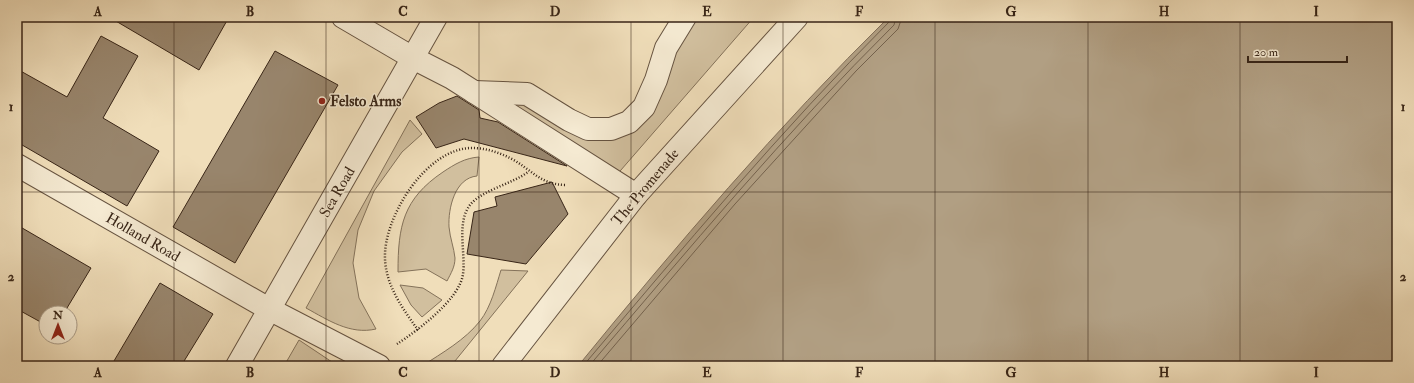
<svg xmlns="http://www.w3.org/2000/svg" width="1414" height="383" viewBox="0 0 1414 383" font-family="'IM FELL Double Pica',serif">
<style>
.green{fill:#d1bf9e;stroke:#84725a}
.water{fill:#b19f83;stroke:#816e58}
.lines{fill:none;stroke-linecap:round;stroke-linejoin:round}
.shore{stroke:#74624d;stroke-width:1}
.building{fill:#98856c;stroke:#382517}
.pedestrian-casing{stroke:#665340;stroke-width:24}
.minor-casing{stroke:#665340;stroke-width:24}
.tertiary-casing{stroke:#665340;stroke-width:24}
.path{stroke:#382517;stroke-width:2.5;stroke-dasharray:1 2;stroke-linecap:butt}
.pedestrian{stroke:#f5ead2;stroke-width:22}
.minor{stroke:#f5ead2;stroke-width:22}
.tertiary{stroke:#f5ead2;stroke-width:22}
.grid{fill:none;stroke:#382517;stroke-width:1;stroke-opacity:0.55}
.poi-dot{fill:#8f2418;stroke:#f5ead2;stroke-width:1.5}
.labels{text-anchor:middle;stroke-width:3;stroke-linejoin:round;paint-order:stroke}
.poi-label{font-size:15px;font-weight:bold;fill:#382517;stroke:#f5ead2;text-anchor:start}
.street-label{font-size:15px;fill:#382517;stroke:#f5ead2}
.neatline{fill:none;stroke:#382517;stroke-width:1.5}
.grid-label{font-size:13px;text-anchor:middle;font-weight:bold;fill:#382517}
</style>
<rect width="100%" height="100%" fill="#f0deba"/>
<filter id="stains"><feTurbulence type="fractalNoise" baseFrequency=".005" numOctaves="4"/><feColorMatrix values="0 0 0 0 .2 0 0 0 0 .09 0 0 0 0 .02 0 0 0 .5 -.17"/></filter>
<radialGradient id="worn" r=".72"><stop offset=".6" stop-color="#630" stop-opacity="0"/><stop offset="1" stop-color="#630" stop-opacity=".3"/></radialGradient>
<g class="green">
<polygon points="688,17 754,17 614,178 482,95 526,96 588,132 631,125"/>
<path d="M410 120 422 134 402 152 374 191 358 230 353 263 359 298 376 329C350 335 328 320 306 308Z"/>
<path d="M479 157 477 176C455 178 448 208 449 227 450 238 454 248 455 258 455 267 451 273 447 281L426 269 398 272C398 226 403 199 443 172 455 164 465 158 479 157Z"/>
<path d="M501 270 528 271 455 361 447 366H422C442 353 465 340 480 321 491 307 496 286 501 270Z"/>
<polygon points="400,285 423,288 442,300 422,317 411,305"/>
<polygon points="299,340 338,366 284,366"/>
</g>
<path class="water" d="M889 17H1397V366H578C676 246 778 126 889 17Z"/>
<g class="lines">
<g class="shore">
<path d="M583 366C682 249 781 130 890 21L891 17"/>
<path d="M589 366C688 250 786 132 894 25L896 17"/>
<polyline points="597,366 735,204 856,71 898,29 902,17"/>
</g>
</g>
<g class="building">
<polygon points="109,17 229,17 199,70"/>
<polygon points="101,36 138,56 103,118 159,151 127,206 17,142 17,69 67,97"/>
<polygon points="275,51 338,85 235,263 173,227"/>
<polygon points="457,96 479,110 480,118 498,122 567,166 464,139 436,148 416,117 439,103"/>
<polygon points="552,182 568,214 526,264 467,254 474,212 497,206 495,197"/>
<polygon points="17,225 91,268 64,313 46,313 46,325 17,309"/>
<polygon points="160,283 213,314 181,366 111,366"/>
</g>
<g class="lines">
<g class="pedestrian-casing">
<g id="pedestrian">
<polyline points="413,58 452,78 636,195"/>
<polyline points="474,92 527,94 569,120 588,129 611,129 629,122 644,107 656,80 666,48 685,17"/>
<polyline points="269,309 379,366"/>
<polyline points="503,366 636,195 797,17"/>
</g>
</g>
<g class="minor-casing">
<g id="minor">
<polyline points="343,17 413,58"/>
<polyline points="17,165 269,309"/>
</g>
</g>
<g class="tertiary-casing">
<polyline id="tertiary" points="237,366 436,17"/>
</g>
<g class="path">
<path d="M418 330C403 309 386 286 385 259 383 218 426 148 472 148 485 148 498 152 510 158 530 168 540 185 566 185"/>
<path d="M397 344C417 331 460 299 463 274 466 254 456 223 470 205 482 190 512 184 528 172"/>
</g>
<use href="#pedestrian" class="pedestrian"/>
<use href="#minor" class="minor"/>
<use href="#tertiary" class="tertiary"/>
</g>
<path class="grid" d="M174 17V366M326 17V366M479 17V366M631 17V366M783 17V366M935 17V366M1088 17V366M1240 17V366M17 192H1397"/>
<circle class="poi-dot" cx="322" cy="101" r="4"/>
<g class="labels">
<g class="poi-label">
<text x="330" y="106">Felsto Arms</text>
</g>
<g class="street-label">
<text transform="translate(645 187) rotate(-50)" y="5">The Promenade</text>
<text transform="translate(337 192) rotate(-60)" y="5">Sea Road</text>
<text transform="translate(143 237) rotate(30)" y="5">Holland Road</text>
</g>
</g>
<rect width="1414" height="383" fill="none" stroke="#f0deba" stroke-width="44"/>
<g transform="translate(58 325)"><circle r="19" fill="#f5ead2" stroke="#a99b87"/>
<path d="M0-3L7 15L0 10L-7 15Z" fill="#8f2418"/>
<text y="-6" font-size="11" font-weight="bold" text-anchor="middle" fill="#382517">N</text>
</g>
<path d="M1248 56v6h99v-6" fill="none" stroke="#382517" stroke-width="2"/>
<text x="1254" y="56" font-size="12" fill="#382517" stroke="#f5ead2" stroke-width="3" paint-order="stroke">20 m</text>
<rect x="22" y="22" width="1370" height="339" class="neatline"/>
<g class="grid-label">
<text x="98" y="16">A</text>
<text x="250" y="16">B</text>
<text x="403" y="16">C</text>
<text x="555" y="16">D</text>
<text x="707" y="16">E</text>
<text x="859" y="16">F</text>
<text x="1011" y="16">G</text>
<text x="1164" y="16">H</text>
<text x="1316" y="16">I</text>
<text x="11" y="111">1</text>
<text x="1403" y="111">1</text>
<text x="11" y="281">2</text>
<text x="1403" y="281">2</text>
<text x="98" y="377">A</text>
<text x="250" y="377">B</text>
<text x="403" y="377">C</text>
<text x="555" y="377">D</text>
<text x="707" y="377">E</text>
<text x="859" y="377">F</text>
<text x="1011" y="377">G</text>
<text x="1164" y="377">H</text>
<text x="1316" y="377">I</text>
</g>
<rect width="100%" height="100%" filter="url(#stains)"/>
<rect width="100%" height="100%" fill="url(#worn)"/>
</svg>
